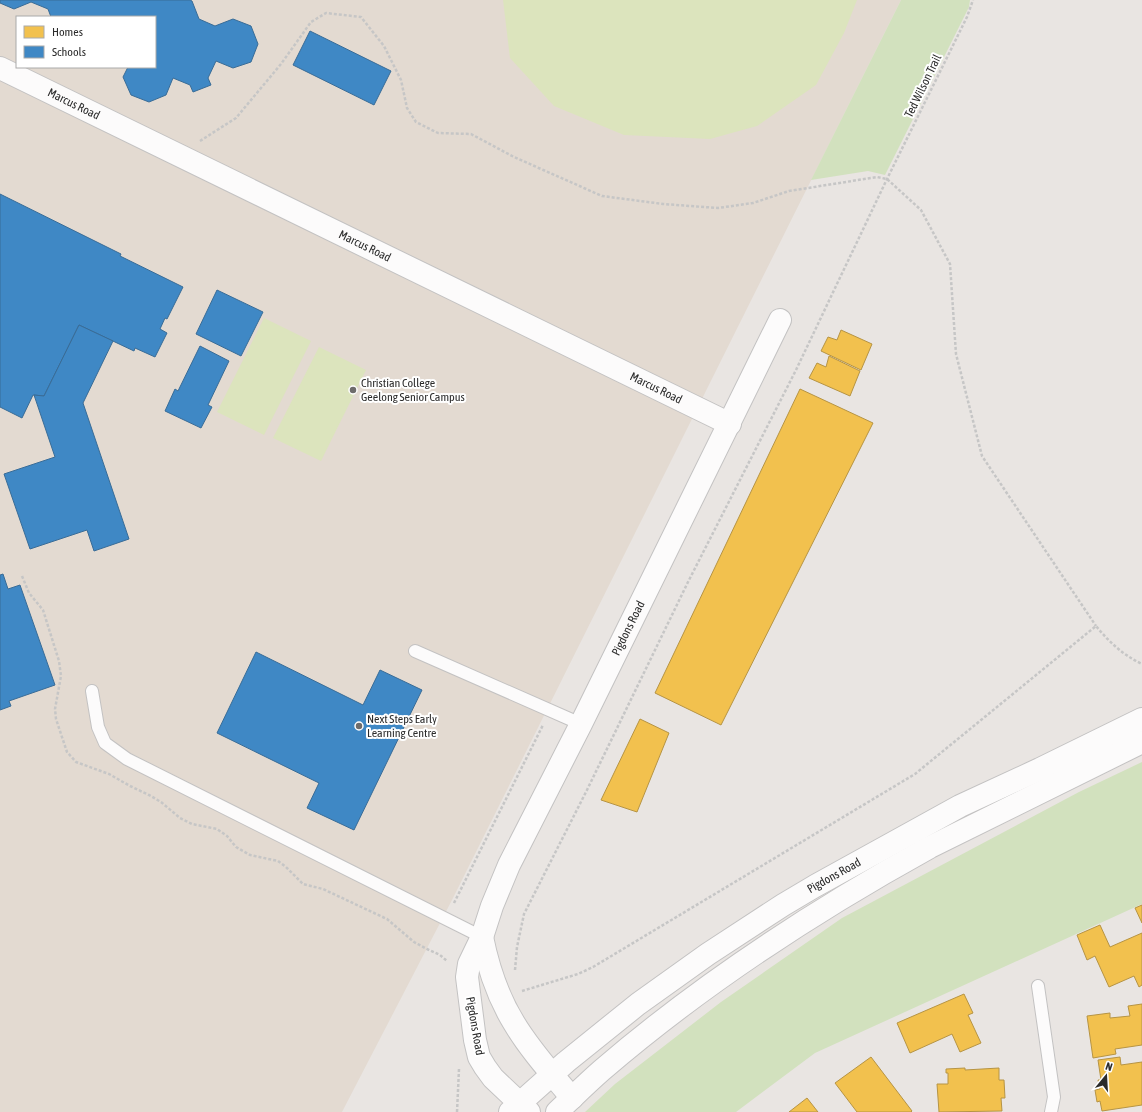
<svg xmlns="http://www.w3.org/2000/svg" width="1142" height="1112" viewBox="0 0 1142 1112" font-family="'Asap Condensed',sans-serif">
<style>
.education{fill:#e3dad1;fill-rule:evenodd}
.green{fill:#d2e1be}
.pitch{fill:#dce4bd}
.homes{fill:#f2c14e;stroke:#b69444}
.schools{fill:#3f88c5;stroke:#396c97}
.lines{fill:none;stroke-linecap:round;stroke-linejoin:round}
.lane-casing{stroke:#c3c2c2;stroke-width:14}
.street-casing{stroke:#c3c2c2;stroke-width:24}
.secondary-casing{stroke:#c3c2c2;stroke-width:24}
.path{stroke:#c6c6c6;stroke-width:2.5;stroke-dasharray:3 2;stroke-linecap:butt}
.lane{stroke:#fcfbfb;stroke-width:12}
.street{stroke:#fcfbfb;stroke-width:22}
.secondary{stroke:#fcfbfb;stroke-width:22}
.poi-dot{fill:#6e6c6b;stroke:#fff;stroke-width:1.5}
.labels{text-anchor:middle;stroke-width:4;stroke-linejoin:round;paint-order:stroke}
.street-label{font-size:12px;fill:#2b2b2b;stroke:#fff}
.poi-label{font-size:12px;fill:#2b2b2b;stroke:#fff;text-anchor:start}
</style>
<rect width="100%" height="100%" fill="#e9e5e2"/>
<path class="education" d="M0 0H901L453 898 342 1112H0ZM17 17H155V67H17Z"/>
<g class="green">
<polygon points="901,0 970,0 969,7 885,175 868,171 811,180"/>
<polygon points="1142,762 1142,904 815,1053 736,1112 585,1112 615,1084 721,1002 842,918 1079,792"/>
</g>
<g class="pitch">
<polygon points="503,0 857,0 844,33 816,85 757,126 710,139 624,135 554,106 510,58"/>
<polygon points="264,318 311,341 264,435 217,412"/>
<polygon points="319,347 366,370 321,461 273,438"/>
</g>
<g class="homes">
<polygon points="841,330 872,344 861,370 821,351 828,337 837,340"/>
<polygon points="829,356 860,371 850,396 809,378 817,363 826,367"/>
<polygon points="800,389 873,423 721,725 655,693"/>
<polygon points="640,719 669,733 637,812 601,800"/>
<polygon points="1142,905 1142,923 1135,908"/>
<polygon points="1100,925 1110,947 1142,933 1142,985 1139,987 1134,976 1109,987 1095,956 1087,960 1077,935"/>
<polygon points="964,994 973,1013 968,1015 981,1043 960,1052 952,1034 910,1053 897,1023"/>
<polygon points="1142,1004 1142,1045 1115,1049 1116,1054 1093,1058 1087,1016 1110,1013 1110,1018 1130,1016 1128,1006"/>
<polygon points="871,1057 912,1111 911,1112 857,1112 835,1083"/>
<polygon points="1120,1057 1121,1065 1142,1062 1142,1105 1102,1111 1100,1101 1097,1102 1095,1090 1100,1089 1098,1080 1101,1080 1098,1060"/>
<polygon points="965,1068 965,1070 999,1068 999,1080 1004,1080 1005,1098 1001,1098 1002,1111 939,1112 937,1084 948,1084 948,1073 946,1073 946,1069"/>
<polygon points="807,1098 818,1112 789,1112"/>
</g>
<g class="schools">
<polygon points="0,0 190,0 192,1 199,19 215,26 233,19 251,26 258,44 251,62 233,68 216,61 208,78 211,85 193,92 190,85 173,78 166,95 149,102 131,95 123,77 128,67 155,67 155,17 51,17 48,9 31,2 14,9 0,3"/>
<polygon points="310,31 391,71 374,105 293,65"/>
<polygon points="0,194 121,254 120,256 183,287 167,319 165,318 160,329 167,333 155,357 135,348 134,351 79,325 44,396 33,395 22,418 0,407"/>
<polygon points="217,290 263,312 241,356 196,334"/>
<polygon points="79,325 113,341 83,403 129,539 94,551 87,530 30,549 4,474 55,457 34,395 44,396"/>
<polygon points="200,346 229,361 208,405 212,407 201,428 165,411 175,389 178,391"/>
<polygon points="3,574 8,589 20,585 55,685 9,701 11,706 0,710 0,575"/>
<polygon points="256,652 363,705 380,670 422,690 354,830 307,808 319,783 217,733"/>
</g>
<g class="lines">
<g class="lane-casing">
<g id="lane">
<polyline points="415,651 581,724"/>
<polyline points="92,691 98,727 105,743 127,759 482,937"/>
<polyline points="1038,986 1054,1097 1051,1112"/>
</g>
</g>
<g class="street-casing">
<g id="street">
<path id="s1" d="M0 68 730 424"/>
<path d="M482 937C488 967 498 997 514 1023 530 1050 552 1074 572 1098"/>
<path id="s2" d="M529 1112 493 1078 485 1067 479 1057 475 1040 467 977 469 964 482 937 492 906 509 865 581 724 780 320"/>
</g>
</g>
<g class="secondary-casing">
<g id="secondary">
<path id="s3" d="M510 1112 566 1062 638 1004 708 954 783 905 815 886 960 806 1040 769 1142 719"/>
<path d="M557 1112C572 1098 586 1084 602 1070 702 984 814 911 930 847L1142 742"/>
</g>
</g>
<g class="path">
<polyline points="200,141 236,118 281,64 311,22 326,13 361,17 384,46 401,80 407,108 416,122 438,133 471,134 514,157 602,196 663,204 718,208 753,203 789,191 877,177 887,179 921,210 950,264 956,354 982,456 1096,626"/>
<polyline points="22,576 29,593 43,610 59,661 61,676 55,709 56,719 67,752 76,762 109,774 130,786 149,795 161,802 180,818 192,824 217,829 227,836 236,847 250,855 278,861 286,867 303,884 323,889 387,919 414,942 427,949 440,955 447,961"/>
<polyline points="454,903 543,725"/>
<polyline points="515,970 517,947 524,914 587,790 688,582 796,370 887,179 967,17 973,0"/>
<path d="M522 991 578 974 593 967 915 774 1096 626C1109 642 1123 655 1142 664"/>
<polyline points="457,1112 459,1069"/>
</g>
<use href="#lane" class="lane"/>
<use href="#street" class="street"/>
<use href="#secondary" class="secondary"/>
</g>
<g class="poi-dot">
<circle cx="353" cy="390" r="4"/>
<circle cx="359" cy="726" r="4"/>
</g>
<g class="labels">
<g class="street-label">
<text transform="translate(923 86) rotate(-64)" y="4">Ted Wilson Trail</text>
<text dy="4" stroke="none"><textPath href="#s1" startOffset="82">Marcus Road</textPath></text>
<text dy="4" stroke="none"><textPath href="#s1" startOffset="406">Marcus Road</textPath></text>
<text dy="4" stroke="none"><textPath href="#s1" startOffset="730">Marcus Road</textPath></text>
<text dy="4" stroke="none"><textPath href="#s2" startOffset="541">Pigdons Road</textPath></text>
<text dy="4" stroke="none"><textPath href="#s3" startOffset="402">Pigdons Road</textPath></text>
<text transform="translate(475 1026) rotate(80)" y="4">Pigdons Road</text>
</g>
<g class="poi-label">
<text x="361" y="387">Christian College<tspan x="361" dy="14">Geelong Senior Campus</tspan></text>
<text x="367" y="723">Next Steps Early<tspan x="367" dy="14">Learning Centre</tspan></text>
</g>
</g>
<rect x="16" y="16" width="140" height="52" fill="#ffffff" stroke="#aaaaaa"/>
<rect x="24" y="26" width="20" height="12" fill="#f2c14e" stroke="#aaaaaa"/>
<text x="52" y="36" font-size="12" fill="#2b2b2b">Homes</text>
<rect x="24" y="46" width="20" height="12" fill="#3f88c5" stroke="#aaaaaa"/>
<text x="52" y="56" font-size="12" fill="#2b2b2b">Schools</text>
<g transform="translate(1106 1076) rotate(18)" stroke="#ffffff" stroke-width="3" paint-order="stroke">
<path d="M0-3L7 15L0 10L-7 15Z" fill="#2b2b2b"/>
<text y="-6" font-size="11" font-weight="bold" text-anchor="middle" fill="#2b2b2b">N</text>
</g>
</svg>
